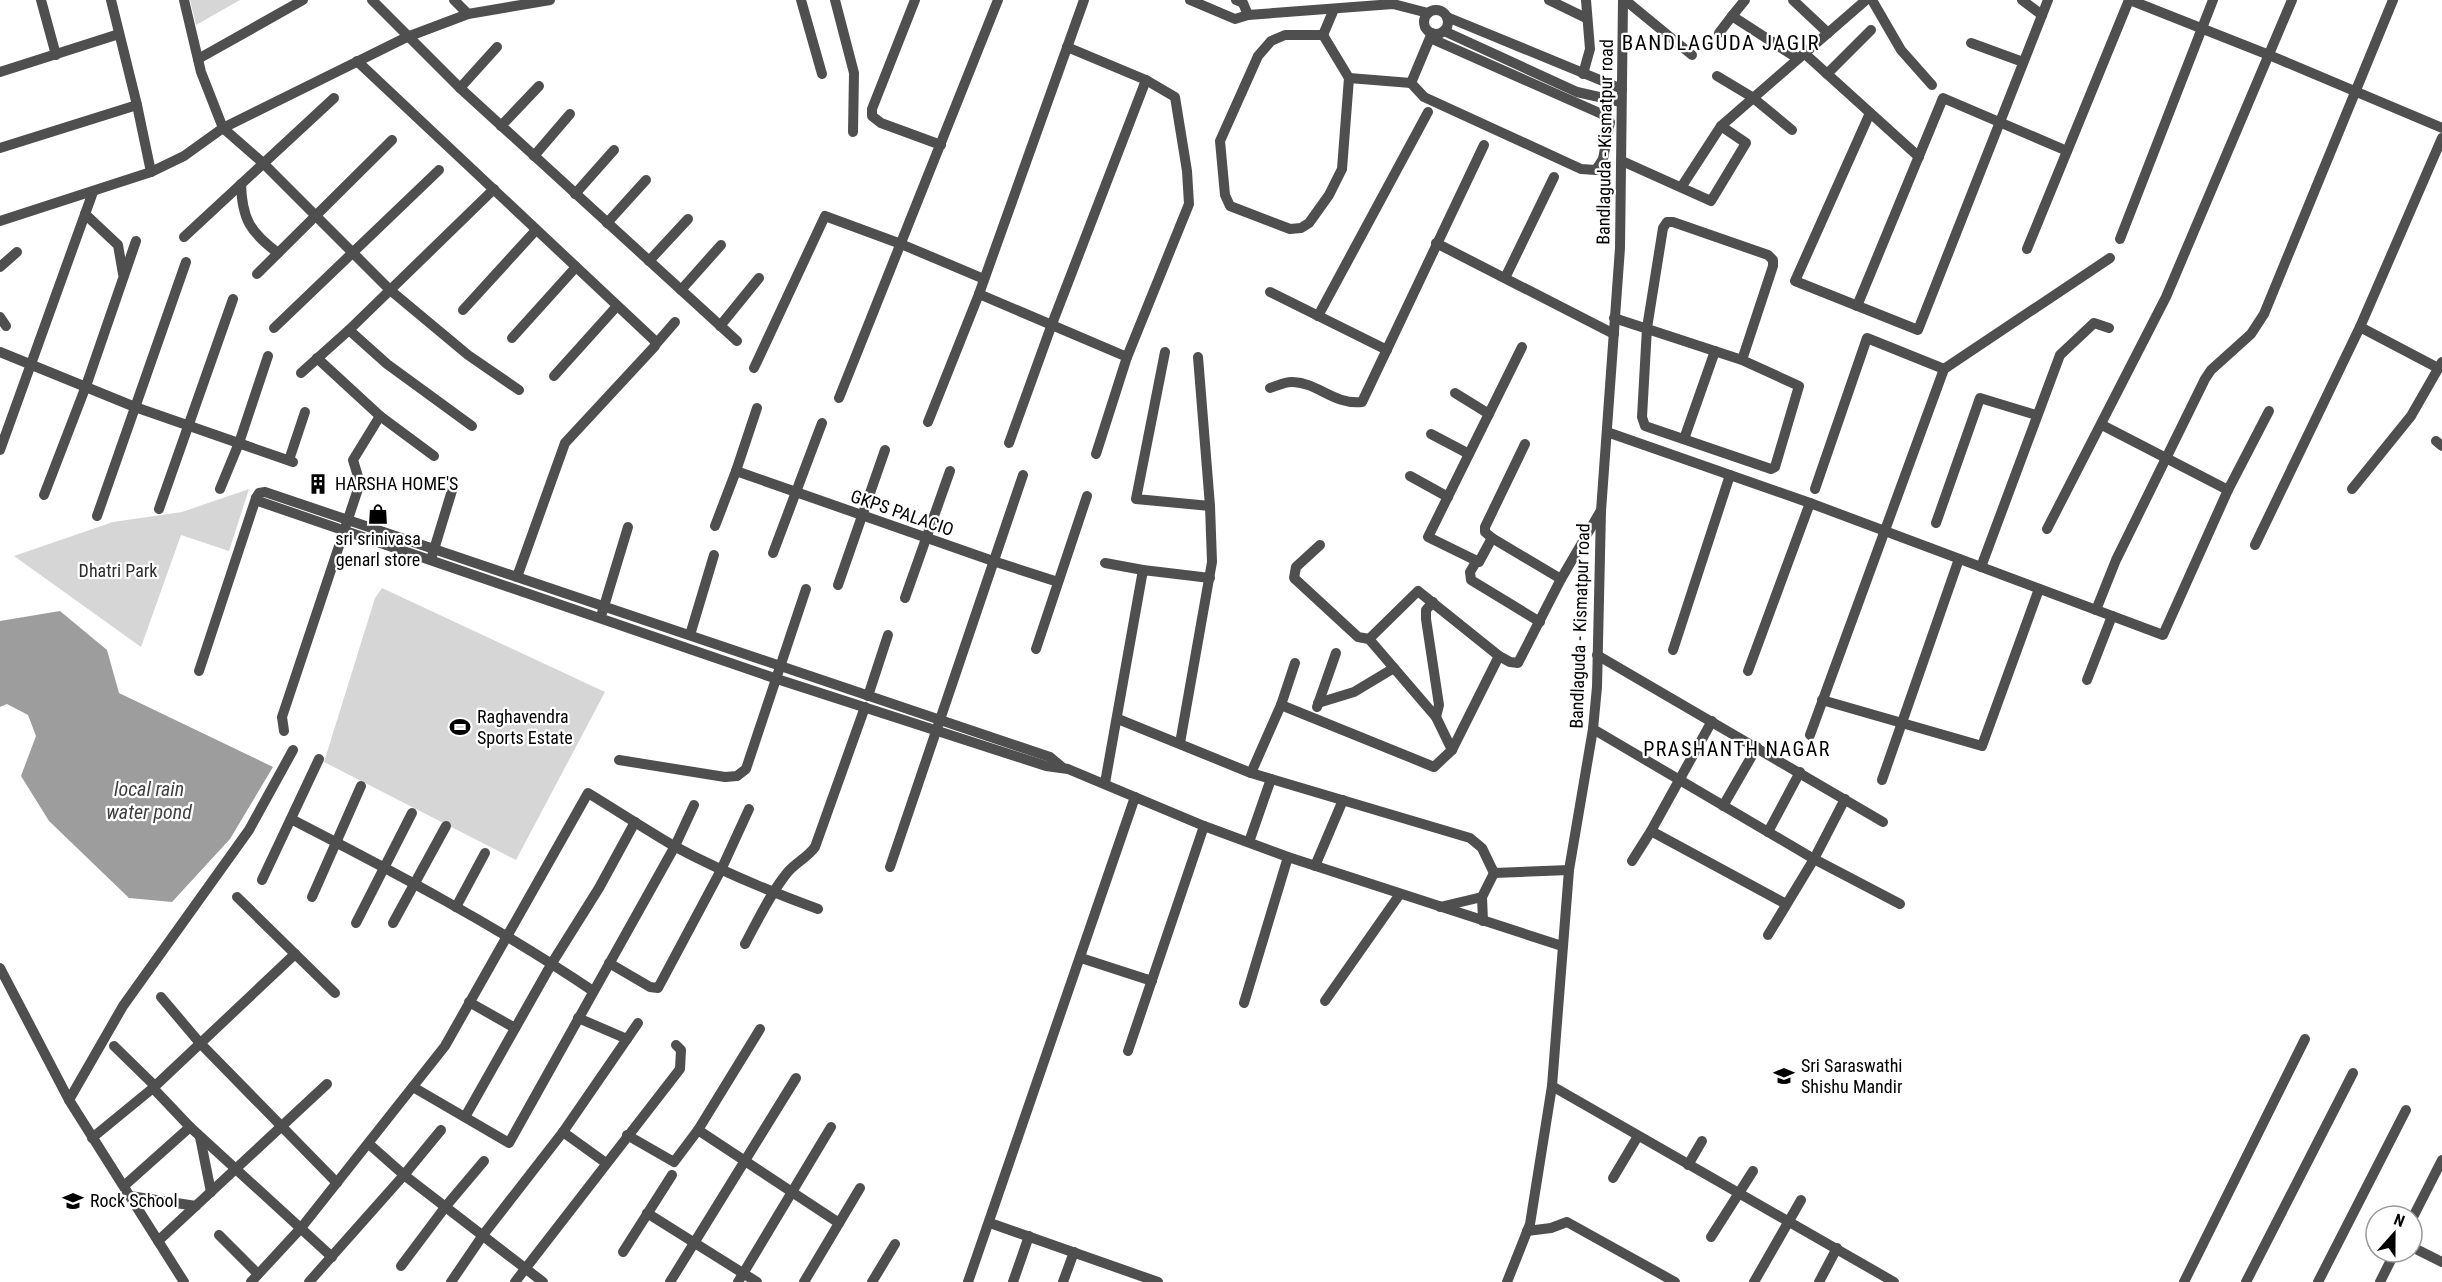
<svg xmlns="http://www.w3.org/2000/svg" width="2442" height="1282" viewBox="0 0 2442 1282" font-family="'Roboto Condensed',sans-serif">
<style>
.green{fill:#d6d6d6}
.water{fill:#9d9d9d}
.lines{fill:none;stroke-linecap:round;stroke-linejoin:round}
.minor{stroke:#4f4f4f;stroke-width:10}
.labels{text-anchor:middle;stroke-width:4.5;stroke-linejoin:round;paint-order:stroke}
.street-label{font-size:18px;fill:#000;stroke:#fff}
.poi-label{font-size:18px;fill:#000;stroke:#fff;text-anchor:start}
.park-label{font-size:18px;fill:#2d2d2d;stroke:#fff}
.neighbourhood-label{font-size:20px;letter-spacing:1.5px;fill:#000;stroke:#fff}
.water-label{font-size:20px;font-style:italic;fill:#3e3e3e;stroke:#fff}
.quarter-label{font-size:21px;letter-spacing:1.5px;fill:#000;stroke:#fff}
</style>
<rect width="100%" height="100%" fill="#fff"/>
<g class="green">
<polygon points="190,0 240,0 196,25"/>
<polygon points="249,489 229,551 181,535 141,647 14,556 113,522 182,512"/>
<polygon points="382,588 605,692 516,860 324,762 375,598"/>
</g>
<polygon class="water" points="60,611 107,650 119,693 273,767 230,839 172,902 129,898 49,821 21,776 36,736 28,715 7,704 0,707 0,621"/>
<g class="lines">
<g class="minor">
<polyline points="41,0 56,55"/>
<polyline points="111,0 137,105 151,172"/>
<polyline points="184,0 201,72 223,128 263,163 390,290 468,355 519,390"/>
<polyline points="372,0 460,88 737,341"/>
<polyline points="454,0 468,14"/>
<polyline points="801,0 822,74"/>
<polyline points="835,0 854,73 853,132"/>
<polyline points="915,0 872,109 872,116 881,123 941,145"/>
<polyline points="1190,0 1235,19 1248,15 1393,4 1428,13"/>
<polyline points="1236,0 1243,3 1248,15"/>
<polyline points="1549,0 1586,18"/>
<polyline points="1625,0 1692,55"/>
<polyline points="1793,0 1828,33"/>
<polyline points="1872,0 1901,50 1932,85"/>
<polyline points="2022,0 2042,15"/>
<polyline points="2130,0 2269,55 2442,128"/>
<polyline points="1334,9 1323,35 1285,35 1271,41 1258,56 1220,141 1225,195 1230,206 1290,229 1301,228 1309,223 1329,195 1342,169 1349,78 1411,83"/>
<circle cx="1436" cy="22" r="12"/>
<polyline points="1732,16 1745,0"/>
<polyline points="1447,17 1622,89"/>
<polyline points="1444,31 1577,92 1621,102"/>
<polyline points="1719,33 1732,16 1797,58"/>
<polyline points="1323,35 1349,78"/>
<polyline points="1430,38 1604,115 1610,122 1603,159 1596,170 1581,169 1424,97 1411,83 1432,33"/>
<polyline points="1971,43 2023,62"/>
<polyline points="1804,53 1919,157"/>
<polyline points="198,59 303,0"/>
<polyline points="357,61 655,341 655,346 565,443 517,577"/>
<polyline points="0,72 119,34"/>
<polyline points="1583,74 1590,49 1586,0"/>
<polyline points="1827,74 1871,30"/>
<polyline points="1717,76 1752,97 1792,130"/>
<polyline points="460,88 497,47"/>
<polyline points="1870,113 1795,281 1918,330 2048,0"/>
<polyline points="501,126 539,86"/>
<polyline points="0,148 137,105"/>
<polyline points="534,156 570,114"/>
<polyline points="1622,161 1711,201 1746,143 1721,126"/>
<path d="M241 184C242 219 250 232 278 253"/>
<polyline points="1682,186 1721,126 1866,0"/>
<polyline points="575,194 614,150"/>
<polyline points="85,214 118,245 123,274"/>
<polyline points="0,221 151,172 184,156 223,128 407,37 468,14 550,0"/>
<polyline points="607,223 646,180"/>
<polyline points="184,237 334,98"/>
<polyline points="2120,239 2213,0"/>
<polyline points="1436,243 1614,334"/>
<polyline points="2027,249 2129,0"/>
<polyline points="649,261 688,219"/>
<polyline points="0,267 17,252"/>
<polyline points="257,274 392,140"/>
<polyline points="1505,278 1554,177"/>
<polyline points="681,290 721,245"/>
<polyline points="1270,292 1387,350"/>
<polyline points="979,294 1127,357"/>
<polyline points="1857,306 1943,98 2067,151"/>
<polyline points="463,310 536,230"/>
<polyline points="1318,316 1428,112"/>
<polyline points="0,317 6,326"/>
<polyline points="1614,318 1742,360 1773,266 1773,260 1768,255 1673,222 1667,222 1663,228 1647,328 1642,417 1645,426 1771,469 1775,467 1799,386 1742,360"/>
<polyline points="720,326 759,278"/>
<polyline points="2360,327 2438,368"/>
<polyline points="274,328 439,170"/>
<polyline points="349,330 387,364 472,426"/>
<polyline points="512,338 576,267"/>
<polyline points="656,344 675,322"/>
<polyline points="1522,347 1428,537 1479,562 1492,538 1561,579"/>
<polyline points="0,352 135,407 293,462"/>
<polyline points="1165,352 1136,499 1210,506"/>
<polyline points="754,368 825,216 901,244 984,279"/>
<polyline points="301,373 349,330 494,189"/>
<polyline points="554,376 617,306"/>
<path d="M1270 388C1277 386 1286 381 1293 382 1319 383 1333 405 1362 402L1484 145"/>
<polyline points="1455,393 1489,414"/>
<polyline points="839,398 998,0"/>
<polyline points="380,416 434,456"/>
<polyline points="928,422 979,294 1084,0"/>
<polyline points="1607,432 1810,503 2163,635 2228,490 2102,425"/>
<polyline points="1431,434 1469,454"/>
<polyline points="1684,439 1715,351"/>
<polyline points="2436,441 2442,446"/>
<polyline points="1009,443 1052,324 1146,80 1067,47"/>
<polyline points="0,450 93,192"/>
<polyline points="1096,454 1127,357 1189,204 1187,171 1175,97 1146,80"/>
<polyline points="289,460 305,412"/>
<polyline points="736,471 993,561 1058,582"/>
<polyline points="1410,476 1448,497"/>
<polyline points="220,489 239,443 268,356"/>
<polyline points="1815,489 1867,338 1944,369"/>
<polyline points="2352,489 2411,416 2442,362"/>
<polyline points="2228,490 2269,411"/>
<polyline points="44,495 86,386 136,241"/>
<polyline points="256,498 258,501 777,679 1046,766 1068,769 1204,826 1288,857 1562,946"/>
<polyline points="159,509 233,299"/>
<polyline points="97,516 186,262"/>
<polyline points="1936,523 1980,398 2036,415"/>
<polyline points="715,526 736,471 757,408"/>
<polyline points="2047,529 2166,297 2292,0"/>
<polyline points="1492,538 1485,532 1485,527 1525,444"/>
<polyline points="1320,545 1296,567 1294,578 1358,637 1369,639 1436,717 1452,750"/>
<polyline points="2255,545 2360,327 2442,138"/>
<polyline points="773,553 822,423"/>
<polyline points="432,556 454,484"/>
<polyline points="1476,562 1470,572 1471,580 1540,622"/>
<polyline points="1105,563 1143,570"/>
<polyline points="1981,567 2060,355 2094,323 2109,328"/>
<polyline points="838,585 885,450"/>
<polyline points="905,598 950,471"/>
<polyline points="1433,602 1426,610 1426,619 1439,705 1436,717"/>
<polyline points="2096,610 2116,560 2205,379 2211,370 2251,334 2264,314 2393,0"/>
<polyline points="602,613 628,527"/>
<polyline points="690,635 714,555"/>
<polyline points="1369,639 1418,591 1499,656 1510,662 1518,663 1561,579 1600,512"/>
<polyline points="1036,649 1087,496"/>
<polyline points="1673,650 1730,475"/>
<polyline points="1597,655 1883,822"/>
<polyline points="199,671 256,498 259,493 265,492 1050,757 1062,767"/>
<polyline points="1748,671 1810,503"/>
<polyline points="2087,680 2112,616"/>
<polyline points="868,696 888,635"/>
<polyline points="1822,700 1982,746 2039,589"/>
<polyline points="1318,703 1354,692 1394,668"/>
<polyline points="1281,705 1434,767 1452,750 1499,656"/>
<polyline points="1317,707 1336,653"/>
<polyline points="1118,719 1251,773 1470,838 1482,848 1494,873 1569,870"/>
<polyline points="1593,729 1814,859 1900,904"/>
<polyline points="284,731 282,717 360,483 353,460 380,416 317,358"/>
<polyline points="1810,735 1944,369 2110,258"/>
<polyline points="1180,743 1212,562 1210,506 1198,357"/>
<polyline points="619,760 725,777 737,776 746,769 806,589"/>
<polyline points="1251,773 1281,705 1295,663"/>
<polyline points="1882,780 1959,559"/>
<polyline points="1105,783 1143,570 1210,578"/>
<polyline points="1723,806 1757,747"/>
<path d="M291 819C394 872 497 926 593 991"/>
<polyline points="1651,831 1786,904"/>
<polyline points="1768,832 1800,772"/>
<polyline points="1249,842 1271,779"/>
<polyline points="1632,861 1651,831 1712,721"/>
<polyline points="1315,866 1343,800"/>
<polyline points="890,867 1023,475"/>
<polyline points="262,880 319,759"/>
<polyline points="237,897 335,993"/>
<polyline points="312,897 361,786"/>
<polyline points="1482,897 1494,873"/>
<polyline points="456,907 485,853"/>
<polyline points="1440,907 1482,897 1483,921"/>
<polyline points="356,923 412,813"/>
<polyline points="393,923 446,826"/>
<polyline points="1768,935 1814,859 1845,799"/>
<path d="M745 944C758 920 770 894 787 873 795 863 807 858 815 847L865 707"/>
<polyline points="1081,958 1152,981"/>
<polyline points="609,963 650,987 658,988 721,870 749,809"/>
<polyline points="0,968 69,1100 184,1282"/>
<polyline points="161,997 199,1042 337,1183"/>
<polyline points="1325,1001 1400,894"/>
<polyline points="469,1002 515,1028"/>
<polyline points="1244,1003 1288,857"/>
<polyline points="578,1018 627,1039"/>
<polyline points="114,1046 155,1086"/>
<polyline points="1128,1051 1204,826"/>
<polyline points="1552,1086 1894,1282"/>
<polyline points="413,1087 509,1143 675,846 694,805"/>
<polyline points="153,1088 190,1127 332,1257"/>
<polyline points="69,1100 123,1006 249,830 293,750"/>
<polyline points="465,1117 552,963 599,888 635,822"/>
<polyline points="698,1130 839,1223"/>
<polyline points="563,1132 606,1163"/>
<polyline points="627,1135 674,1162 698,1130 760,1029"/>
<polyline points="200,1137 211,1192"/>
<polyline points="92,1138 153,1088 295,954"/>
<polyline points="369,1144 404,1175 441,1130"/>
<polyline points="1688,1165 1702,1141"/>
<polyline points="1613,1178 1638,1136"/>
<polyline points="125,1185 190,1127"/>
<polyline points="130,1196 196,1206"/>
<polyline points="647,1213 757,1282"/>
<polyline points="2412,1219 2442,1160"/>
<polyline points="990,1223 1158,1282"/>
<polyline points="1527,1231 1551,1228 1567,1222 1675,1282"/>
<polyline points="219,1235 258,1274"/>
<polyline points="1711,1237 1753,1171"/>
<polyline points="158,1241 327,1084"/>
<polyline points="2412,1247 2442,1262"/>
<polyline points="623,1252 672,1175"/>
<polyline points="401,1266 446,1206 484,1161"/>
<path d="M251 1282 301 1228 445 1046 588 793C616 810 645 829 674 846 720 871 769 891 818 909"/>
<polyline points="309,1282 404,1175 543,1282"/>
<polyline points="451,1282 483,1235 563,1132 638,1023"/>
<polyline points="515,1282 680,1069 681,1050 676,1045"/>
<polyline points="670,1282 796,1078"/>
<polyline points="738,1282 831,1127"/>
<polyline points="804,1282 860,1188"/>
<polyline points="872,1282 895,1244"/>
<polyline points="968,1282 1135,797"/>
<polyline points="1013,1282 1029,1236"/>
<polyline points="1063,1282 1074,1252"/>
<polyline points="1507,1282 1530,1224 1552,1086 1569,870 1593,729 1597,687 1601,511 1620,248 1623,0"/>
<polyline points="1754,1282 1801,1200"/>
<polyline points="1819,1282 1837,1248"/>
<polyline points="2184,1282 2305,1039"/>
<polyline points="2246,1282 2353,1073"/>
<polyline points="2318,1282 2406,1110"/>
<polyline points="2380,1282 2395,1252"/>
</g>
</g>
<defs>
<g id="building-bare" transform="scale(1.62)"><path d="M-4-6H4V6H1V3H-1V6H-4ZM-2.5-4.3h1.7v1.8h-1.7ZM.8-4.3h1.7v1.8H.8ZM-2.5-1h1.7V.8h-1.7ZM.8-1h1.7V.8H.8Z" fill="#000" stroke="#fff" stroke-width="2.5" paint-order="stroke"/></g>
<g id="shop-bare" transform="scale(1.62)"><path d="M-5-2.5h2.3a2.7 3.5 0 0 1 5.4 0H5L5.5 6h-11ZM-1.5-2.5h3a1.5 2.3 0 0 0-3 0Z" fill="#000" stroke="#fff" stroke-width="2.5" paint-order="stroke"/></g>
<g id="stadium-bare" transform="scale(1.62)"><path d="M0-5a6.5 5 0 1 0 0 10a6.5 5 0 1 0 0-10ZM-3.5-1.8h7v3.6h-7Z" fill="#000" stroke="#fff" stroke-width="2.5" paint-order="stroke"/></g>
<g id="school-bare" transform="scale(1.62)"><path d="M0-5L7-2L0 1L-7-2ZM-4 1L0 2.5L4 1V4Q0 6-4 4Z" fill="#000" stroke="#fff" stroke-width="2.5" paint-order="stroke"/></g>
</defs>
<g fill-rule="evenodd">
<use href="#building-bare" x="318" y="484"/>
<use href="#shop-bare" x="378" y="514"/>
<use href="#stadium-bare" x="460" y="727"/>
<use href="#school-bare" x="1784" y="1076"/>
<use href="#school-bare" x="73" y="1201"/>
</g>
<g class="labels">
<g class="street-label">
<text transform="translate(1605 142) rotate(-89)" y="6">Bandlaguda - Kismatpur road</text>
<text transform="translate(902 513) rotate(19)" y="6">GKPS PALACIO</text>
<text transform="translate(1580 626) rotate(-88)" y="6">Bandlaguda - Kismatpur road</text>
</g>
<g class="poi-label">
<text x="335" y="490">HARSHA HOME'S</text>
<text x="378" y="545" text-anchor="middle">sri srinivasa<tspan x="378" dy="21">genarl store</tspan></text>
<text x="477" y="723">Raghavendra<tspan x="477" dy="21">Sports Estate</tspan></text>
<text x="1801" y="1072">Sri Saraswathi<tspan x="1801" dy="21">Shishu Mandir</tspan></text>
<text x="90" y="1207">Rock School</text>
</g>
<g class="park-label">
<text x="118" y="577">Dhatri Park</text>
</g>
<g class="neighbourhood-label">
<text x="1737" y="756">PRASHANTH NAGAR</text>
</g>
<g class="water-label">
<text x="149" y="796">local rain<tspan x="149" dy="23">water pond</tspan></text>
</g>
<g class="quarter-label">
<text x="1721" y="50">BANDLAGUDA JAGIR</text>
</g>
</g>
<g transform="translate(2394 1234) rotate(21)"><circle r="28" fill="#ffffff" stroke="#999999" stroke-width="1.5"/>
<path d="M0-4.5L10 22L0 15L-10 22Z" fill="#000000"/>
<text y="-9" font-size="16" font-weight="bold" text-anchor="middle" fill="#000000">N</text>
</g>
</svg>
